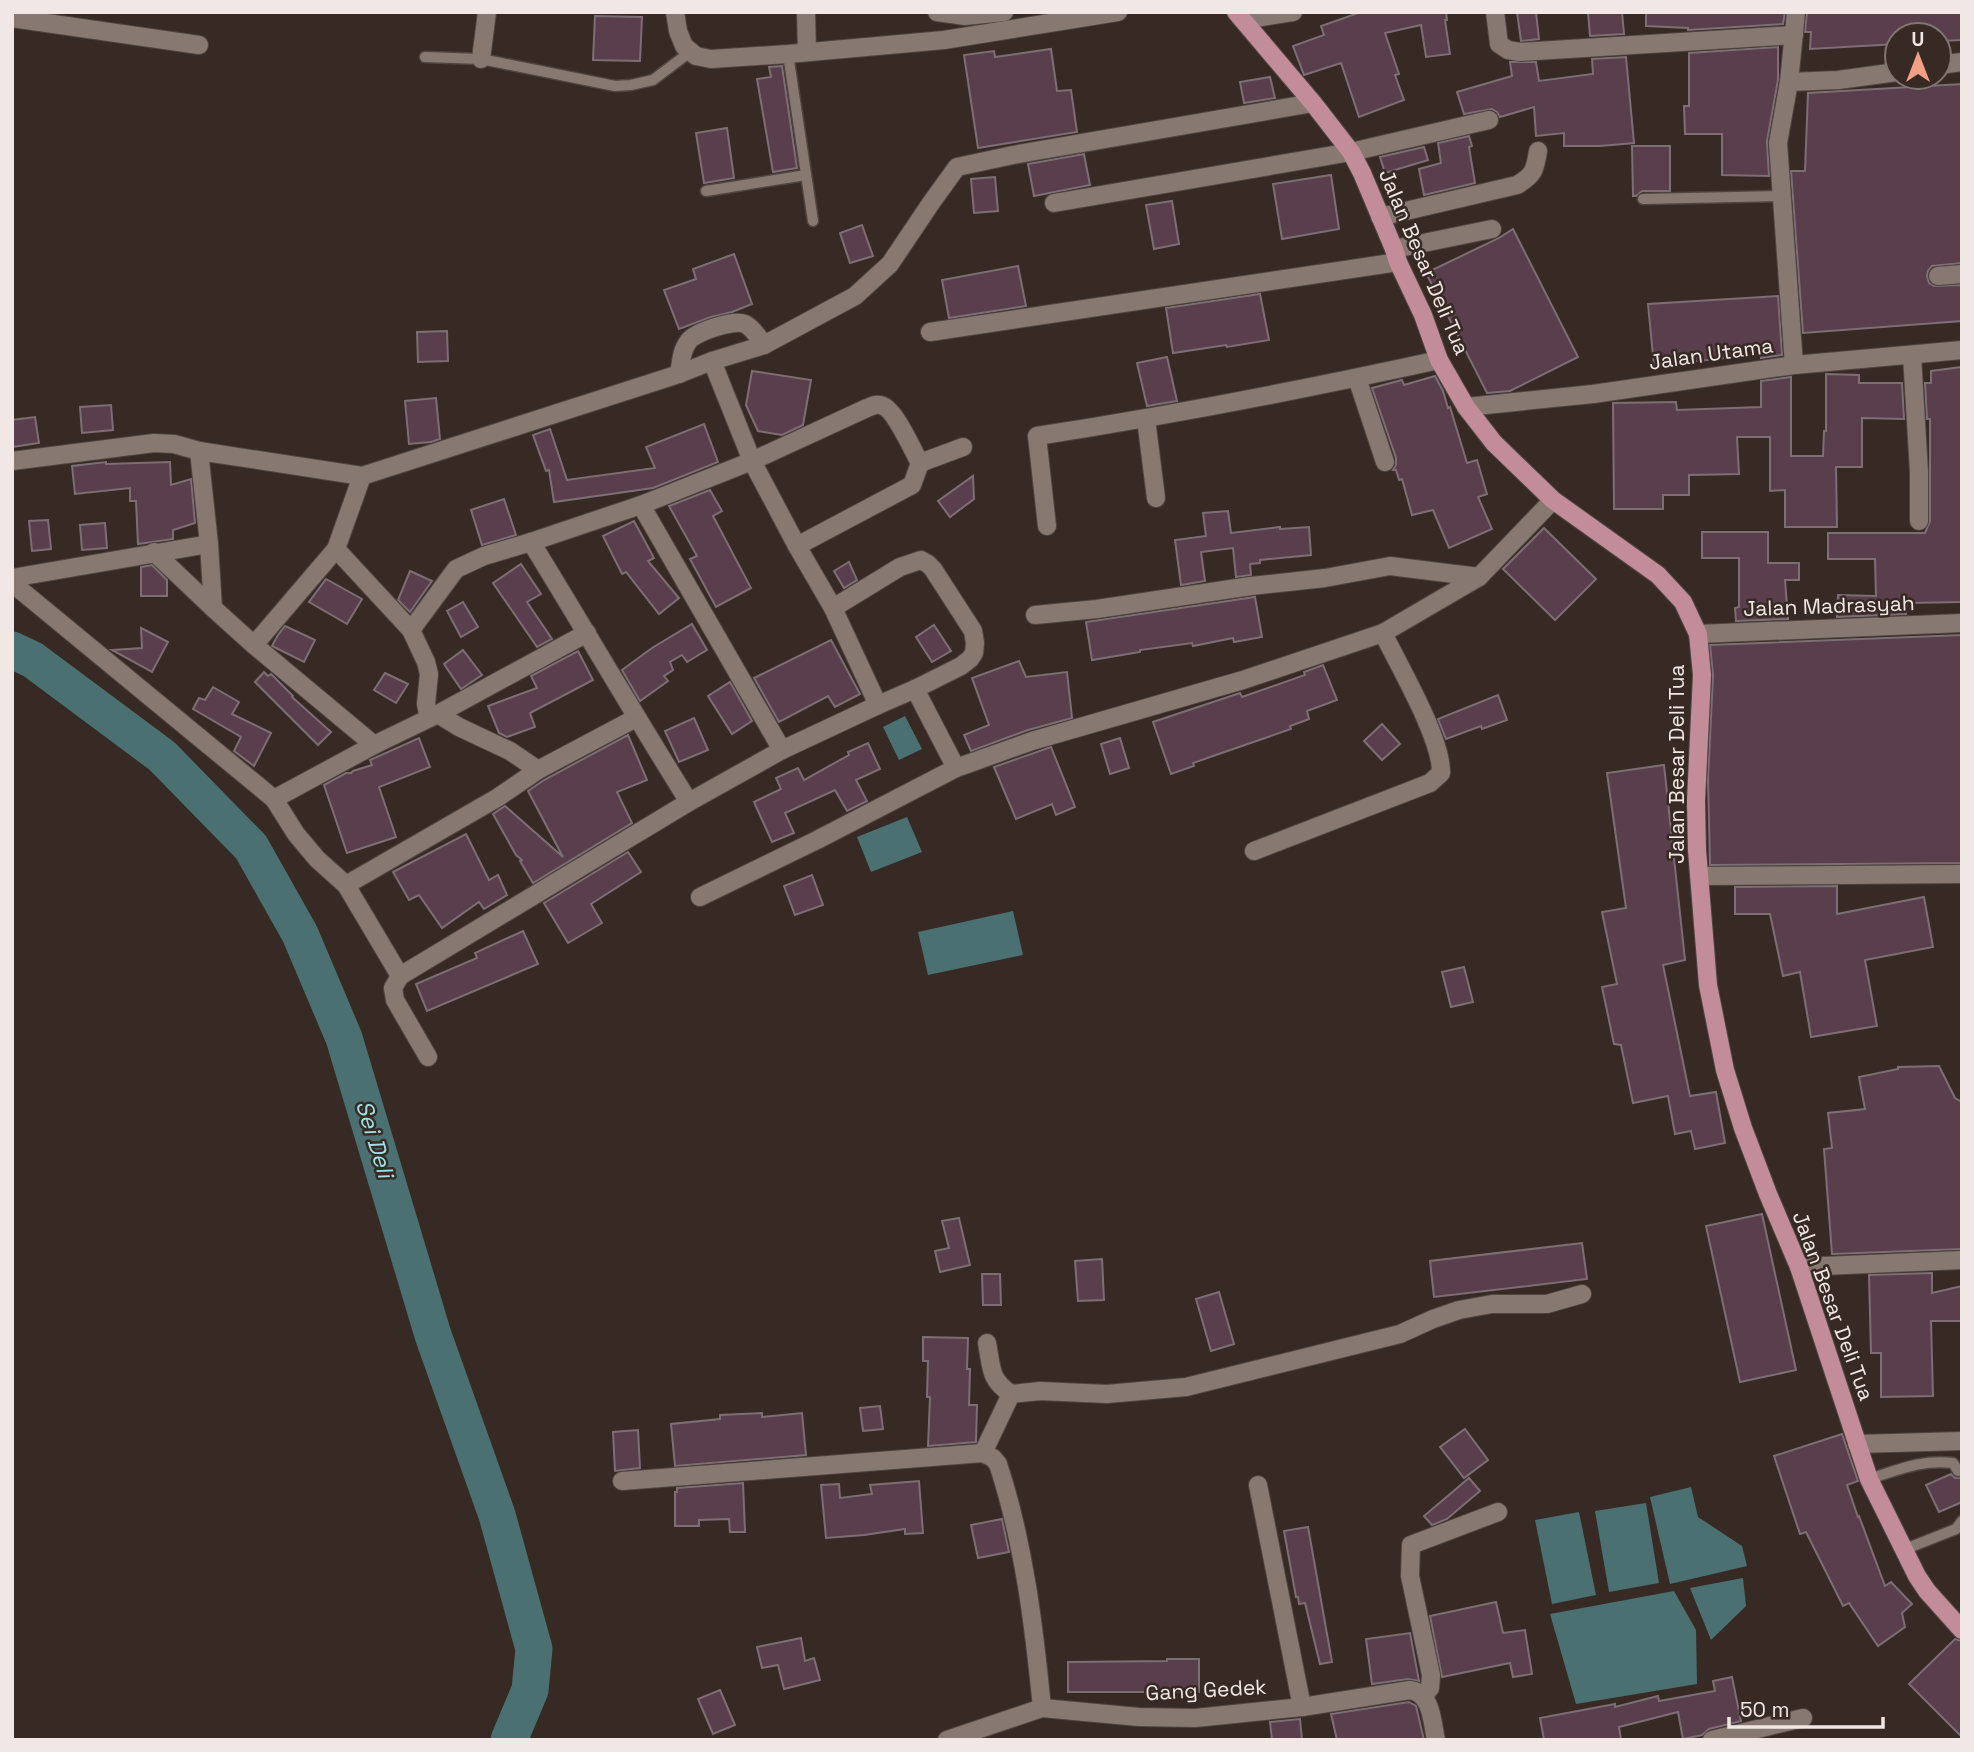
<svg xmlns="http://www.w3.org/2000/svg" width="1974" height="1752" viewBox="0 0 1974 1752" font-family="'Space Grotesk',sans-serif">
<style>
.water{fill:#4b7071}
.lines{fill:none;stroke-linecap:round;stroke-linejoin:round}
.river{stroke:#4b7071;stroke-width:37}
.building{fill:#593e4b;stroke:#7d6e74;stroke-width:2}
.service-casing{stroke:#514542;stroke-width:13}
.minor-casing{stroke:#514542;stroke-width:20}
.primary-casing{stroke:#514542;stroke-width:20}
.service{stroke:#877872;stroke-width:10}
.minor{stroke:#877872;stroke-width:18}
.primary{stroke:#c28d99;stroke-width:18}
.labels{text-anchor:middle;stroke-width:5;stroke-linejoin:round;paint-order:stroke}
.street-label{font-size:21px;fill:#f1e8e5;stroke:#372a25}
.water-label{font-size:23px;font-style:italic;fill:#9be3e6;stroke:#372a25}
</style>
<rect width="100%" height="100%" fill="#372a25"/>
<g class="water">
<polygon points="905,716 922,749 899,760 883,727"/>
<polygon points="907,817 922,852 871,872 857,837"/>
<polygon points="1013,911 1023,955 928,975 918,932"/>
<polygon points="1691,1487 1698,1517 1742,1546 1747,1566 1670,1584 1650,1497"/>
<polygon points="1646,1503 1659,1583 1609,1592 1595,1511"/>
<polygon points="1579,1512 1596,1595 1552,1604 1535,1520"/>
<polygon points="1743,1578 1746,1606 1711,1640 1690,1588"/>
<polygon points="1674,1591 1696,1630 1697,1684 1576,1704 1550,1614"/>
</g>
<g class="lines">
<polyline class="river" points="12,650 33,660 162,756 251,847 300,934 344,1038 433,1335 497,1515 534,1649 530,1690 509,1740"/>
</g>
<g class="building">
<polygon points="1361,12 1446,12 1447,20 1445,20 1450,54 1426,57 1421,25 1385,33 1399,74 1395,75 1404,100 1359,117 1341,63 1304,75 1293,46 1324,35 1321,26"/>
<polygon points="1517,12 1536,12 1539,39 1521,41"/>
<polygon points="1588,12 1622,12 1624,34 1590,36"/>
<polygon points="1646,12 1785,12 1783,24 1688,30 1688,28 1646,26"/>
<polygon points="1807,12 1962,12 1962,40 1939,41 1939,35 1897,35 1897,44 1810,49 1811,32 1805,32"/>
<polygon points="595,16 642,17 640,61 593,60"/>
<polygon points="1778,47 1778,80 1767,141 1769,176 1722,175 1722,134 1685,134 1684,106 1689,106 1689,53"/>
<polygon points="1051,49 1057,91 1071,90 1077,132 978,148 964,55 994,51 995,57"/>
<polygon points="1626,57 1634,143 1600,146 1564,146 1564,133 1536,136 1534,107 1500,117 1497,112 1492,109 1464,114 1457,92 1512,76 1510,62 1536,62 1539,81 1593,74 1592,59"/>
<polygon points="782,66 797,168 773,172 757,79 771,77 769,67"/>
<polygon points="1270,77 1275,98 1244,103 1240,82"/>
<polygon points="1962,84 1962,263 1932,266 1928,271 1927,276 1929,283 1934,286 1962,285 1962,321 1803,333 1791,171 1805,171 1808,93"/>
<polygon points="727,128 734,178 704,183 696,133"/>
<polygon points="1469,136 1472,146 1469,147 1475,183 1424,195 1419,169 1441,163 1438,143"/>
<polygon points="1632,146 1670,146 1670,191 1642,191 1636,196 1633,196"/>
<polygon points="1424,147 1428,160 1385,173 1380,157"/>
<polygon points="1084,154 1090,185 1034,196 1028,164"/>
<polygon points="1331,175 1339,229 1282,239 1273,184"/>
<polygon points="995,177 998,211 974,213 971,179"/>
<polygon points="1172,201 1179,244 1154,249 1146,205"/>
<polygon points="862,225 873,256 850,263 840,233"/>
<polygon points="1513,229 1578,357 1510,391 1487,393 1426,273 1499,238"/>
<polygon points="734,254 752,304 732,312 711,317 679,329 664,290 696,279 693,269"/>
<polygon points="1018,266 1026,306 949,318 942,280"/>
<polygon points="1260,294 1269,340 1227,347 1226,345 1173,353 1166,308"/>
<polygon points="1778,296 1782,355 1761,358 1761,354 1654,366 1648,304"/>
<polygon points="447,331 448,361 418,362 417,332"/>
<polygon points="1167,357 1177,401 1147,406 1137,363"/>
<polygon points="1962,367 1962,602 1907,603 1906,614 1837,617 1838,595 1876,596 1875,559 1828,559 1828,533 1925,533 1930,521 1930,419 1927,419 1925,383 1931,383 1931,371"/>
<polygon points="752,371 811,380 803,425 782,435 758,431 746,405"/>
<polygon points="1826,374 1859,375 1859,383 1902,383 1904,419 1862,418 1862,467 1836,467 1837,527 1785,527 1785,490 1770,491 1770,437 1737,437 1739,474 1689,475 1689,495 1663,495 1663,509 1614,509 1613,403 1676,402 1677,410 1761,407 1761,381 1791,377 1791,456 1823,456 1824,431 1826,431"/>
<polygon points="1435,376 1443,391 1448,408 1450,407 1467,463 1477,460 1487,494 1478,497 1492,529 1449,548 1433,510 1412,515 1402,479 1399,480 1396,470 1393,470 1396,465 1396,458 1372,388 1402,380 1404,385"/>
<polygon points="436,398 440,439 431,442 409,444 405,401"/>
<polygon points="111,405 113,430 82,433 80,407"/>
<polygon points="35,417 39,443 12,447 12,420"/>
<polygon points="704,424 718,462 653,488 554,502 549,470 546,471 533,435 550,429 567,480 655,468 646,447"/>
<polygon points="106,462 106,464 170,462 171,485 191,479 195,523 173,530 173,539 138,544 136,501 130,501 130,488 75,494 72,466"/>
<polygon points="973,476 974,499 950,517 938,501"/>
<polygon points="710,490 722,511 713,516 751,588 716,607 690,559 697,556 669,506"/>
<polygon points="504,499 516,535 482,545 471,510"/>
<polygon points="1228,511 1231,533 1280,527 1280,529 1309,527 1311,555 1260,560 1260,563 1250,564 1251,575 1236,577 1233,548 1201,552 1205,581 1181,585 1175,540 1206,536 1203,513"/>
<polygon points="48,520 51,549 32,551 29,521"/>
<polygon points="634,521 654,558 648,561 679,598 659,614 626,572 622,574 603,536"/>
<polygon points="105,523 107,548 82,550 80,525"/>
<polygon points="1544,528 1596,579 1555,620 1503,569"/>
<polygon points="1702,532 1768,532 1768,563 1799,563 1799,580 1785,580 1788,619 1736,621 1735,608 1739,607 1739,558 1702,558"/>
<polygon points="849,562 857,580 844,588 834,571"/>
<polygon points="521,564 541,594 527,602 552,639 537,647 493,583"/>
<polygon points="152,565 167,580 167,596 141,596 141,567"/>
<polygon points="410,571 432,581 410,612 398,600"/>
<polygon points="326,579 362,599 347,624 309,602"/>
<polygon points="1255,597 1262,637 1234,642 1233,638 1193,646 1192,643 1140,650 1140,652 1092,660 1086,622"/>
<polygon points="463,602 478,627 461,637 447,611"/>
<polygon points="692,624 707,650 687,662 682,655 670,662 673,670 664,676 668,681 640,701 622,670 652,648"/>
<polygon points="934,625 951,651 932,662 916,637"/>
<polygon points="285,626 315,640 304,662 272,646 278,635"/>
<polygon points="141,628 168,642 152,672 112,650 142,648"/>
<polygon points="1962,635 1962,863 1710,865 1708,780 1713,675 1710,645"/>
<polygon points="831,640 860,694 835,707 828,696 779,722 754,678"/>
<polygon points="463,650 482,675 461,689 444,664"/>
<polygon points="578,651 593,680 530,713 535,727 507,737 499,733 488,706 537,688 531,676"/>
<polygon points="1019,661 1026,677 1067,672 1072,718 1028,730 971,751 964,735 989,725 972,678"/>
<polygon points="1323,665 1337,700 1307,711 1309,719 1290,726 1291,729 1213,756 1193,763 1194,766 1171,774 1153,722 1240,693 1242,697 1305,675 1304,672"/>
<polygon points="264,672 268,676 271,674 293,696 292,697 331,732 318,745 255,682"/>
<polygon points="385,673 408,684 396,703 374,690"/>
<polygon points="730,682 752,721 732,734 708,696"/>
<polygon points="213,687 239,702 232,714 271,733 254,766 234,751 241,737 193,709 199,698 205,700"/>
<polygon points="1498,695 1507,720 1482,729 1481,726 1446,739 1438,719"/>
<polygon points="694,718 708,750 679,762 665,731"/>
<polygon points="1382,724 1400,744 1382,760 1364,741"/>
<polygon points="628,735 647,780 617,792 632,823 533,883 520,861 522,860 516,855 493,814 505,806 563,857 528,791 544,780"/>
<polygon points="419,738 430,767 379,787 396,837 347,853 324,785 346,773 351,773 353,771 372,765 370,760"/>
<polygon points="1120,738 1129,768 1110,774 1101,744"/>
<polygon points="868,743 880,769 856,780 867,801 847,811 835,790 785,813 794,833 772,842 754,802 781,789 776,778 798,768 804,780 849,755 848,752"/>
<polygon points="1051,747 1075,807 1056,815 1052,804 1016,819 994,767"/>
<polygon points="1664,765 1685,960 1663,965 1690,1096 1716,1092 1725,1143 1695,1149 1691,1131 1675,1134 1668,1096 1633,1103 1621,1045 1614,1044 1602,987 1617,984 1602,912 1626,908 1607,773"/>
<polygon points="466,834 489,880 498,875 507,895 484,909 479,902 442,928 419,895 409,900 393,872"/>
<polygon points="628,852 641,872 591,904 602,923 568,943 544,903"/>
<polygon points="812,875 823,905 795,915 784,886"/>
<polygon points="1837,886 1837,914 1924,897 1933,947 1865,960 1877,1026 1811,1037 1800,972 1783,976 1770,914 1735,914 1735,887"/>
<polygon points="523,931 538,964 427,1011 416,984 477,958 475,953"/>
<polygon points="1464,967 1473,1002 1451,1007 1442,972"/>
<polygon points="1939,1066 1955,1098 1962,1102 1962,1249 1832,1254 1824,1149 1832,1148 1828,1113 1865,1109 1859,1077 1898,1069 1898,1067"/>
<polygon points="1762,1214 1796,1370 1740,1382 1706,1226"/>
<polygon points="959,1218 970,1265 940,1272 935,1251 949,1248 942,1221"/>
<polygon points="1582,1243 1587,1279 1434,1297 1430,1261"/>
<polygon points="1102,1259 1104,1300 1078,1301 1075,1261"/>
<polygon points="1932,1273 1932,1293 1962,1286 1962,1321 1931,1321 1933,1396 1881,1397 1881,1353 1871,1353 1869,1275"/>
<polygon points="982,1274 1000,1274 1001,1305 983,1305"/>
<polygon points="1219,1292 1234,1344 1211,1351 1196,1299"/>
<polygon points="923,1337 968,1338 967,1369 970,1369 969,1405 977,1405 976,1442 928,1446 930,1397 927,1397 928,1361 923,1361"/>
<polygon points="880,1406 883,1429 863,1431 860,1408"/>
<polygon points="762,1413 762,1417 802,1413 806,1455 675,1466 671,1424 720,1419 720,1415"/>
<polygon points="1465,1429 1488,1460 1464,1478 1440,1447"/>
<polygon points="638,1430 640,1468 615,1471 613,1432"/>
<polygon points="1842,1434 1858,1481 1847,1485 1858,1517 1859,1516 1885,1586 1891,1582 1912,1604 1902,1613 1905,1627 1878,1646 1849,1603 1843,1606 1806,1532 1800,1534 1774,1456"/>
<polygon points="1951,1474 1955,1478 1962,1478 1962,1502 1939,1512 1926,1485"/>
<polygon points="1469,1478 1480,1491 1447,1519 1432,1525 1424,1516"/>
<polygon points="919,1481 923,1533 905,1534 905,1529 864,1535 826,1538 821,1485 839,1484 840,1498 872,1494 870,1485"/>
<polygon points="743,1483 745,1532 730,1532 729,1519 699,1520 699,1526 675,1526 675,1492 677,1492 677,1488"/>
<polygon points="1002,1519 1009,1552 978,1558 971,1525"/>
<polygon points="1308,1527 1332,1662 1320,1664 1305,1603 1299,1604 1298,1597 1296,1597 1284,1531"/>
<polygon points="1496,1602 1503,1633 1525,1630 1532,1674 1513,1677 1510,1663 1442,1677 1430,1616"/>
<polygon points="1410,1633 1419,1681 1408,1679 1372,1684 1366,1639"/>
<polygon points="801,1638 805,1661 814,1658 820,1680 784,1689 778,1665 762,1668 757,1647"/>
<polygon points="1955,1639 1962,1641 1962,1737 1909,1684"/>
<polygon points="1167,1659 1199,1659 1199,1692 1068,1692 1068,1662 1167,1661"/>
<polygon points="1732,1677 1741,1721 1709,1729 1702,1735 1683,1739 1678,1712 1619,1727 1621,1740 1544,1740 1540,1718 1615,1704 1615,1707 1658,1696 1659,1701 1715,1691 1713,1681"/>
<polygon points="720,1690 735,1725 713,1734 698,1699"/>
<polygon points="1409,1702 1416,1706 1424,1740 1337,1740 1331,1714"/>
<polygon points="1300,1719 1302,1740 1272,1740 1270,1722"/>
</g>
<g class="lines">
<g class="service-casing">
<g id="service">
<polyline points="788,54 813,221"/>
<polyline points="425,57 481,59 615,86 631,85 653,80 690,52"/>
<polyline points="706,191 806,175"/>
<polyline points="1643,199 1780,196"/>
<path d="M1869 1479C1898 1470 1922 1459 1953 1463L1958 1471"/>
<polyline points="1903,1550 1956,1529 1962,1521"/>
</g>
</g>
<g class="minor-casing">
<g id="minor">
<polyline points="675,12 678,31 684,46 696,56 711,59 788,54 944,40 1118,12"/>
<polyline points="806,12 807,52"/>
<polyline points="937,12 965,16 1004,12"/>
<polyline points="1495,12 1499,44 1508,50 1520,52 1794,35"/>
<polyline points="12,18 199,45"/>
<polyline points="1243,20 1293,12"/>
<polyline points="481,59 487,12"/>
<polyline points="1939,65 1962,62"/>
<polyline points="1789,82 1838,80 1897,72"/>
<polyline points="1054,203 1351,152 1489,120"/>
<path d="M1380 217 1517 185C1534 175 1535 170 1538 151"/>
<polyline points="1394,249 1492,229"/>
<polyline points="1938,276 1962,274"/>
<polyline points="930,332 1398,262"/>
<polyline points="1912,356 1919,472 1919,521"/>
<polyline points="1794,365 1778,143 1789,82 1796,12"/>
<path d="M679 374C681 364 681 351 688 342 694 332 734 319 745 324 753 328 759 338 764 345"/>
<polyline points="1357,378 1385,462"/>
<polyline points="1466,407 1593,394 1794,365 1962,350"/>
<polyline points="1146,419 1156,498"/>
<polyline points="199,451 209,544 213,608 254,645 374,745 274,799 296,834 317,859 346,885 400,976"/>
<polyline points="12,461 154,443 174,444 199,451 362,476 679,374 712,361 764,345 855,296 890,264 931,203 957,167 1013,155 1313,103"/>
<polyline points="920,463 963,447"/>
<polyline points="641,505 782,750"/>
<path d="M1047 526 1037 436C1172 415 1306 389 1439 360"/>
<path d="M531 542C584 628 635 716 689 802L782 750 878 705 833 608 797 546 752 461 712 361"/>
<polyline points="336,549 411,630 426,662 429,674 426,704 429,718"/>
<polyline points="154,552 213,608"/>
<polyline points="12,578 209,544"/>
<polyline points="12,583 274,799"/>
<polyline points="833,608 900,567 921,560 928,564 933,569 973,631 975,643 974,653 970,659 961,666 915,689 878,705"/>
<polyline points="1035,615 1097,609 1251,586 1325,578 1390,566 1479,577"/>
<path d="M411 630 456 569 484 556 531 542 641 505 752 461 867 408C872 406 877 403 883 406 895 410 913 451 920 463L912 485 797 546"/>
<polyline points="1698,634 1962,623"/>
<polyline points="254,645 336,549 362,476"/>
<polyline points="915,689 956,768"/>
<polyline points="438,714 459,727 510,751 538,770"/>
<polyline points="374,745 438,714 587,633"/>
<path d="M1254 851 1430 783 1441 773C1442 739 1399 666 1383 633"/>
<polyline points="1700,876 1962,874"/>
<polyline points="346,885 497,798 538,770 636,718"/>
<polyline points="700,897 817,840 956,768 1032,741 1243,680 1383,633 1479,577 1553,500"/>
<polyline points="428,1057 395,1000 393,988 400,976 689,802"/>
<polyline points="1799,1267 1962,1260"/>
<path d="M987 1343C992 1368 989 1379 1011 1394"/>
<polyline points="1857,1444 1962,1441"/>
<polyline points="983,1453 1011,1394 1040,1391 1107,1394 1186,1387 1400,1334 1433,1319 1459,1310 1492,1304 1547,1304 1582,1294"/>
<path d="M622 1481 983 1453 993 1458 998 1464C1024 1543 1034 1626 1042 1708"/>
<polyline points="1258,1485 1302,1707"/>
<polyline points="1424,1695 1430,1688 1431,1675 1410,1576 1411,1545 1498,1512"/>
<path d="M947 1740 1042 1708 1139 1717 1195 1718 1302 1707 1410 1690C1432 1693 1432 1722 1436 1740"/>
<polyline points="1712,1740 1803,1718"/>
</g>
</g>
<g class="primary-casing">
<polyline id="primary" points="1236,12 1313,103 1351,152 1362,173 1394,249 1398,262 1423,315 1439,360 1466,407 1494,443 1553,500 1658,575 1683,602 1698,634 1702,675 1696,801 1697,850 1708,985 1725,1070 1743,1128 1768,1194 1799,1267 1869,1479 1917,1576 1927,1591 1962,1630"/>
</g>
<use href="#service" class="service"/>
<use href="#minor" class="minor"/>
<use href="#primary" class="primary"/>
</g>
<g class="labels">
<g class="street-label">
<text transform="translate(1424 262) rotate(67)" y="7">Jalan Besar Deli Tua</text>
<text transform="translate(1711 354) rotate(-8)" y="7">Jalan Utama</text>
<text transform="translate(1829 606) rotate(-2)" y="7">Jalan Madrasyah</text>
<text transform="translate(1677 764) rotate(-90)" y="7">Jalan Besar Deli Tua</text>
<text transform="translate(1833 1306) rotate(70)" y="7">Jalan Besar Deli Tua</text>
<text transform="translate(1206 1690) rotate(-3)" y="7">Gang Gedek</text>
</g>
<g class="water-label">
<text transform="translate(375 1139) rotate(73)" y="8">Sei Deli</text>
</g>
</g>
<rect width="1974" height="1752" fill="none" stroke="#f1e8e5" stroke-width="28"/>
<g transform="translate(1918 56)"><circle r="33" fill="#372a25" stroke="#817672" stroke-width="2"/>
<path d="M0-5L12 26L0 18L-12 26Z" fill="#f49e86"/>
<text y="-10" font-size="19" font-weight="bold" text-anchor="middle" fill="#f1e8e5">U</text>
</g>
<path d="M1729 1717v10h154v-10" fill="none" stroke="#f1e8e5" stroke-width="3.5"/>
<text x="1740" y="1717" font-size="21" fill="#f1e8e5" stroke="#372a25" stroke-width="5" paint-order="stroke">50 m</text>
</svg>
